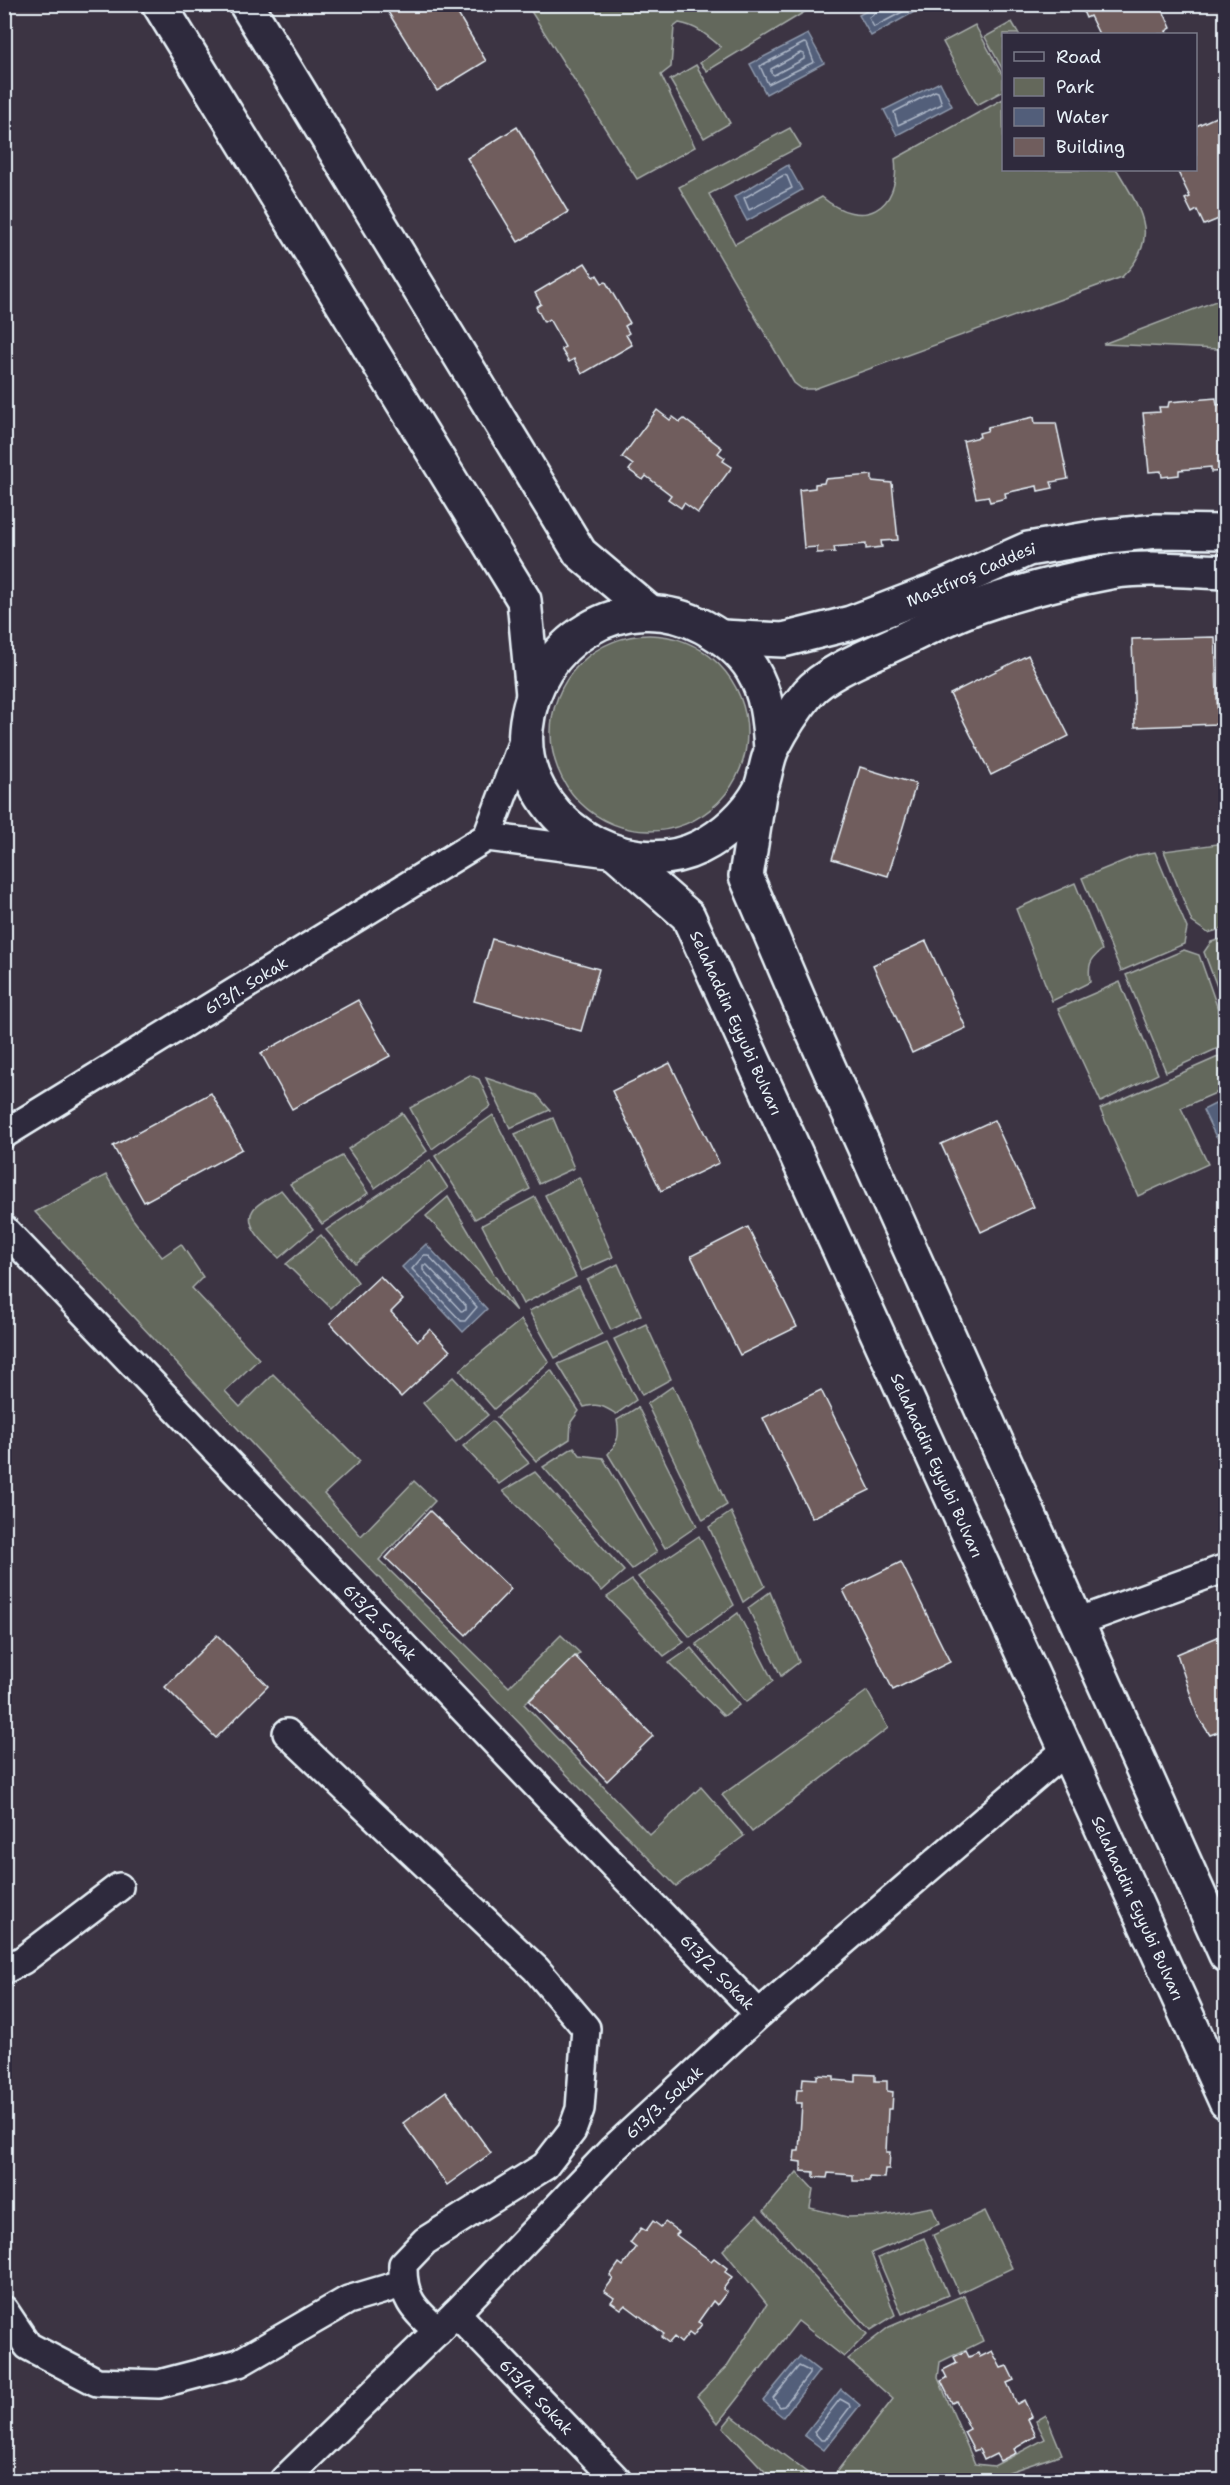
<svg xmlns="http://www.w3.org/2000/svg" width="1230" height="2485" viewBox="0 0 1230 2485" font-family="'Shantell Sans',sans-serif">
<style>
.green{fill:#64685b;stroke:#a6acaa;stroke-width:1.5}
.water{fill:#525e7a;stroke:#8e99ac;stroke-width:1.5}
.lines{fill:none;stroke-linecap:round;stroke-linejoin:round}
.shore{stroke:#acb6c6;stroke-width:1.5}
.building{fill:#705d5d;stroke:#e8f1f8;stroke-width:1.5}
.minor-casing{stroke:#e8f1f8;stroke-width:32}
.major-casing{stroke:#e8f1f8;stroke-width:38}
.minor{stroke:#2f2a3d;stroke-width:27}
.major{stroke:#2f2a3d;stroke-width:33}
.labels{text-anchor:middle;stroke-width:6;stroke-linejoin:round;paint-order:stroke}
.street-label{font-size:16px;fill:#e8f1f8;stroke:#2f2a3d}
</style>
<rect width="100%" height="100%" fill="#3c3443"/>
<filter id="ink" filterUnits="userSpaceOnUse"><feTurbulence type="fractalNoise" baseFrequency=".0167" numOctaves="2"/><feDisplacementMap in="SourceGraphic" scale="12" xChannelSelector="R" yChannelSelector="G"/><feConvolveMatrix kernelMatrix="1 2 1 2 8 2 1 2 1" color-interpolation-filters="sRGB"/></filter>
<g filter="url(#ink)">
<g class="green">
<path d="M816 5 707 71 700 63 721 47C708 36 697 26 679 23L674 27 671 67 661 75 695 147 637 179 527 5Z"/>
<polygon points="1012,22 1019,34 1004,34 1003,70 985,37"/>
<polygon points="975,25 1003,76 1003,91 977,105 943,42"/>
<polygon points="696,65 730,123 704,138 670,80"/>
<path d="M1003 99 1004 170H1117C1141 210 1162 238 1122 277L814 389H802L794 383 679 187 790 128 801 146 709 194 735 244 822 197C862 231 901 210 895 159Z"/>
<polygon points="1221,299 1218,349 1103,344"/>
<circle cx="649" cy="733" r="98"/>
<polygon points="1225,843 1225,928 1208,933 1192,922 1164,851"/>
<polygon points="1155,852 1187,928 1184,944 1121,971 1082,878 1138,855"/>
<path d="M1075 883 1102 950C1089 960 1088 966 1090 982L1052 1001 1016 909Z"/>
<polygon points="1225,938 1226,938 1225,1008 1204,952 1211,942"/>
<polygon points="1184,950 1199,955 1225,1029 1225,1045 1166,1072 1126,975"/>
<polygon points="1120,982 1158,1074 1101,1102 1058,1009"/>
<polygon points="1225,1054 1225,1089 1181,1108 1208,1164 1138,1196 1100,1109"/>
<polygon points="470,1075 479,1079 491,1106 432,1149 410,1108"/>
<polygon points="486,1078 537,1095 550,1110 510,1128"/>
<polygon points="402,1113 427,1151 375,1188 348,1149"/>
<polygon points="493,1115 530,1189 475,1219 435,1156"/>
<polygon points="553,1118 574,1168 539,1184 515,1134"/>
<polygon points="342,1156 368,1193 322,1224 290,1184"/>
<polygon points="430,1160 448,1188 355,1263 326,1230"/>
<polygon points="106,1175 132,1218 162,1257 181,1244 203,1277 192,1288 259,1359 225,1391 240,1407 273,1374 360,1461 324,1494 361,1536 414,1481 435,1501 379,1560 509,1687 561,1635 580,1653 524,1704 650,1835 701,1787 744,1836 676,1886 534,1741 524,1728 326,1523 35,1212"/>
<polygon points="579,1177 613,1257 581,1271 545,1195"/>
<path d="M281 1190 313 1229 279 1258C269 1247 242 1226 253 1210 258 1202 273 1196 281 1190Z"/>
<polygon points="448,1197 516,1311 426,1216"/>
<polygon points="535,1197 576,1277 523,1304 482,1225"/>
<polygon points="321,1235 358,1282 331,1308 286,1264"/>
<polygon points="618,1264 641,1315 611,1330 587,1280"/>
<polygon points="579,1286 602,1334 555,1358 529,1311"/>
<polygon points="521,1320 549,1362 494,1409 460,1370"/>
<polygon points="646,1324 671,1379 642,1395 614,1339"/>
<path d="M607 1343 636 1400 616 1414C604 1406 597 1403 584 1407L558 1364Z"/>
<polygon points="551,1370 579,1411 571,1422 570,1439 536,1461 497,1417"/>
<polygon points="453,1377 488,1415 456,1442 423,1403"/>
<polygon points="673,1386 727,1505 703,1520 647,1404"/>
<path d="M638 1407 697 1526 665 1548 608 1454C618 1443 620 1434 617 1420Z"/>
<polygon points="492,1421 529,1463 499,1484 463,1446"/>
<polygon points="574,1447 580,1455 603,1458 657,1552 632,1569 543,1467"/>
<polygon points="535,1472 624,1571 602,1591 503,1491"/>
<polygon points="731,1512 765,1586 743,1602 709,1527"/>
<polygon points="699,1536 734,1605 690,1637 638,1577"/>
<polygon points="632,1580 684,1642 664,1656 607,1597"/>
<polygon points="770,1592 799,1662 781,1676 748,1608"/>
<polygon points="738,1613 773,1681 746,1702 696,1644"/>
<polygon points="691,1648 739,1705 724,1716 669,1663"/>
<polygon points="867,1691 888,1728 752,1832 722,1795"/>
<polygon points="797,2172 813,2189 810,2208 847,2217 883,2216 932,2207 939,2224 871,2253 895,2315 871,2330 764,2211"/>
<polygon points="985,2211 1012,2268 959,2293 933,2235"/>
<polygon points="757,2215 867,2334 844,2357 798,2321 718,2423 697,2396 727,2366 767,2304 723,2250"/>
<polygon points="924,2238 948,2295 902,2314 878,2258"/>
<polygon points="964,2295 983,2341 940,2362 938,2378 975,2464 994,2466 1045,2439 1036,2421 1046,2415 1062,2454 985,2480 833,2480 831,2479 893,2399 848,2359 889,2327"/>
<polygon points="732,2416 817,2480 773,2480 723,2427"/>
</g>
<g class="water">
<polygon points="878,5 912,5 916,11 871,36 859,15"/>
<polygon points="808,34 824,63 766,94 750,64"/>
<polygon points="940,82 952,106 897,135 884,110"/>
<polygon points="788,165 802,190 747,221 734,197"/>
<polygon points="1225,1099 1225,1132 1216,1137 1203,1110"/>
<polygon points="426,1244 487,1309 463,1332 402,1267"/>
<polygon points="800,2356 819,2371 783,2417 763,2401"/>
<polygon points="841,2389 860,2405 824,2450 804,2435"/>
</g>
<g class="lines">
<g class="shore">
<polyline points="880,4 878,11 869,18 874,27 906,10 908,4"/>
<polygon points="804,43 807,44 814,62 768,84 760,66"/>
<polygon points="800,53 804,54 804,59 774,75 771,73 771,69"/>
<polygon points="935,91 938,92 942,104 898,125 894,112"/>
<polygon points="784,175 787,176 792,188 749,210 744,198"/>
<polygon points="424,1255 428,1255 477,1307 465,1321 461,1321 412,1269"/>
<polygon points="423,1265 427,1265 466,1306 466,1310 461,1311 423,1270"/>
<polygon points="799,2366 809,2371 809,2374 784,2406 780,2407 773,2398"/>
<polygon points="840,2399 849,2404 850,2407 825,2440 821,2440 814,2432"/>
</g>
</g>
<g class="building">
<polygon points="390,4 452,4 486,61 437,91 385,7"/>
<polygon points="1080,4 1160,4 1171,28 1166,31 1167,34 1099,34 1090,16 1086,18"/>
<polygon points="1218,116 1226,131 1226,216 1204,225 1197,210 1192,213 1185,199 1190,197 1177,170 1196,170 1196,126"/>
<polygon points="517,127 568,212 518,242 467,158"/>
<polygon points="585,263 594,277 597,275 602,283 606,282 630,323 625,326 629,333 626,335 632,345 582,374 574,359 569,362 561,349 565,347 549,319 544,322 536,307 541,304 535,293"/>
<polygon points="1216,398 1217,405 1225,404 1226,471 1211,472 1211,467 1179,470 1179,475 1162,477 1161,471 1149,472 1143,413 1160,412 1159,407 1168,407 1169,402"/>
<polygon points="657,410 670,420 673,417 680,422 684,419 722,448 718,453 725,458 723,461 732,467 698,513 684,503 681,508 668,499 671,495 646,476 643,480 629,470 633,465 622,457"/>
<polygon points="1034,417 1035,423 1056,423 1068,479 1051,482 1053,488 1038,491 1037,486 1005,493 1006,498 990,502 988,496 976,498 963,441 980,437 979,433 987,431 988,427"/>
<polygon points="872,475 872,481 892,483 898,540 881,541 882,547 866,549 866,544 834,547 835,552 817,553 817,547 804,548 799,490 815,488 815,484 824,483 825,479"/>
<polygon points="1215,637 1218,724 1135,727 1132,639"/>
<polygon points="1028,655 1069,736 991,775 950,694"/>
<polygon points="860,767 916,784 888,876 832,859"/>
<polygon points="492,939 599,969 581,1031 474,1001"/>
<polygon points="926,941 966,1028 912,1053 873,965"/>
<polygon points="358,1000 390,1056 292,1109 261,1053"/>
<polygon points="670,1063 719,1163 661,1191 612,1091"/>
<polygon points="211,1093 242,1149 144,1202 113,1146"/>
<polygon points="994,1120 1034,1207 981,1232 941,1144"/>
<polygon points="748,1227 797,1327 740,1355 691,1256"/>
<polygon points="380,1276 403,1300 391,1312 418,1341 430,1329 450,1351 401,1397 330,1323"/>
<polygon points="821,1390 870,1490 812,1518 763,1418"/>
<polygon points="430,1511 511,1589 466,1635 386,1558"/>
<polygon points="901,1562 950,1662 893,1690 843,1590"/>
<polygon points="217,1635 268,1686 216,1738 165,1687"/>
<polygon points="1220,1636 1226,1649 1226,1729 1210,1735 1198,1717 1177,1654"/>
<polygon points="575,1656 653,1736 607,1781 529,1701"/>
<polygon points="856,2074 875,2075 875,2081 887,2081 887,2091 893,2092 892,2109 888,2109 886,2152 890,2152 889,2169 885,2169 884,2178 869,2177 869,2181 853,2181 853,2175 828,2173 827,2178 814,2177 814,2172 801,2171 801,2162 794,2161 795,2151 799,2151 802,2103 796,2103 797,2090 802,2090 803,2078 817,2079 817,2075 834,2076 834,2080 856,2082"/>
<polygon points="446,2091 491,2153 447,2185 403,2123"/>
<polygon points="653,2221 661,2227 665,2222 679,2232 676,2235 711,2261 714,2258 727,2268 725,2272 732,2277 723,2289 727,2292 717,2305 713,2301 698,2322 702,2324 693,2336 689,2333 681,2343 674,2337 669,2343 661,2337 664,2334 625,2305 621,2309 611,2302 614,2298 604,2291 613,2279 610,2276 619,2263 623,2266 636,2248 630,2243 641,2228 646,2231"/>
<polygon points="966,2351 969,2357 978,2353 980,2357 992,2351 1001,2368 1007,2366 1014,2380 1007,2383 1017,2404 1024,2400 1032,2417 1028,2419 1036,2436 1014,2449 1016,2453 1000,2461 996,2454 984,2460 979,2449 974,2451 964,2432 970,2429 956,2401 952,2403 941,2381 947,2378 943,2370 957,2363 954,2357"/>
</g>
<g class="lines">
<g class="minor-casing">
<g id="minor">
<polyline points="526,733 487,837 609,853"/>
<path id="s1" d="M4 1134 487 837"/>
<path id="s2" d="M4 1229 612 1864 759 2014"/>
<polyline points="1077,1622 1226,1568"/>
<path d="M287 1733 536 1969 586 2028 580 2109 572 2131 545 2166 425 2241 403 2264C402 2298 413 2309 438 2331"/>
<polyline points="4,1970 23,1960 119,1887"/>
<polyline points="4,2310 28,2346 97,2382 159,2384 239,2363 348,2300 402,2284"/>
<path id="s3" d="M456 2313 617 2480"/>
<path id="s4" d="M284 2480 456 2313 612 2150 759 2014 1067 1749"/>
</g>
</g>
<g class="major-casing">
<g id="major">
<polyline points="159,4 524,600 533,695"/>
<polyline points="246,4 580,553 650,612"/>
<path id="s5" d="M722 637 783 640 851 623 929 593 1028 549 1099 537 1157 531 1226 532"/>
<path d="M771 749C769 720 767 694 752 669 741 651 722 637 704 627 624 584 534 642 526 729 518 817 623 885 700 847 724 835 748 813 760 790 766 776 766 760 773 747 782 729 795 709 808 693 824 674 863 658 885 648 916 634 947 617 979 606 1021 591 1067 580 1110 572 1143 566 1191 571 1226 572"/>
<polyline points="759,794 746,876 803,1010 1226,1955"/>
<path id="s6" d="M616 853 688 916 1226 2102"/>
</g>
</g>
<use href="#minor" class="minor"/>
<use href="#major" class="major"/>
</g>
</g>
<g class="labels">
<g class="street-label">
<text dy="6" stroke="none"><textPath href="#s5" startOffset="261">Mastfıroş Caddesi</textPath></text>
<text dy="6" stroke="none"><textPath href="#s1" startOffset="284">613/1. Sokak</textPath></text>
<text dy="6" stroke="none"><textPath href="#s6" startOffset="213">Selahaddin Eyyubi Bulvarı</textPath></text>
<text dy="6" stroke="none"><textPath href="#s6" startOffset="699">Selahaddin Eyyubi Bulvarı</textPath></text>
<text dy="6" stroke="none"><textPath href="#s2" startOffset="544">613/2. Sokak</textPath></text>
<text dy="6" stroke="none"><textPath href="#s6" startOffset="1185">Selahaddin Eyyubi Bulvarı</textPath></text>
<text dy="6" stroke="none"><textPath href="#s2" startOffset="1030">613/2. Sokak</textPath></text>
<text dy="6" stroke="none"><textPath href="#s4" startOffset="536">613/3. Sokak</textPath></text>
<text dy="6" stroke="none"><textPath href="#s3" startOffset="116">613/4. Sokak</textPath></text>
</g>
</g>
<rect width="1230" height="2485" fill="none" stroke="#2f2a3d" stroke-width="24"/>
<rect x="12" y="12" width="1206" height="2461" fill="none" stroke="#e8f1f8" stroke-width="2" filter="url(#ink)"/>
<rect x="1002" y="33" width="195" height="138" fill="#2f2a3d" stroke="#797a88" stroke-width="1.5"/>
<rect x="1014" y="52" width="30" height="9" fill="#2f2a3d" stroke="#797a88" stroke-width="1.5"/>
<text x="1056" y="63" font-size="18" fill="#e8f1f8">Road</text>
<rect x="1014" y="78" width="30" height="18" fill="#64685b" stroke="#797a88" stroke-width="1.5"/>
<text x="1056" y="93" font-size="18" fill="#e8f1f8">Park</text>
<rect x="1014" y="108" width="30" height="18" fill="#525e7a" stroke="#797a88" stroke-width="1.5"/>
<text x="1056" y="123" font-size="18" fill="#e8f1f8">Water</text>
<rect x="1014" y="138" width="30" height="18" fill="#705d5d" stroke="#797a88" stroke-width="1.5"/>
<text x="1056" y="153" font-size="18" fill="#e8f1f8">Building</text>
</svg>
